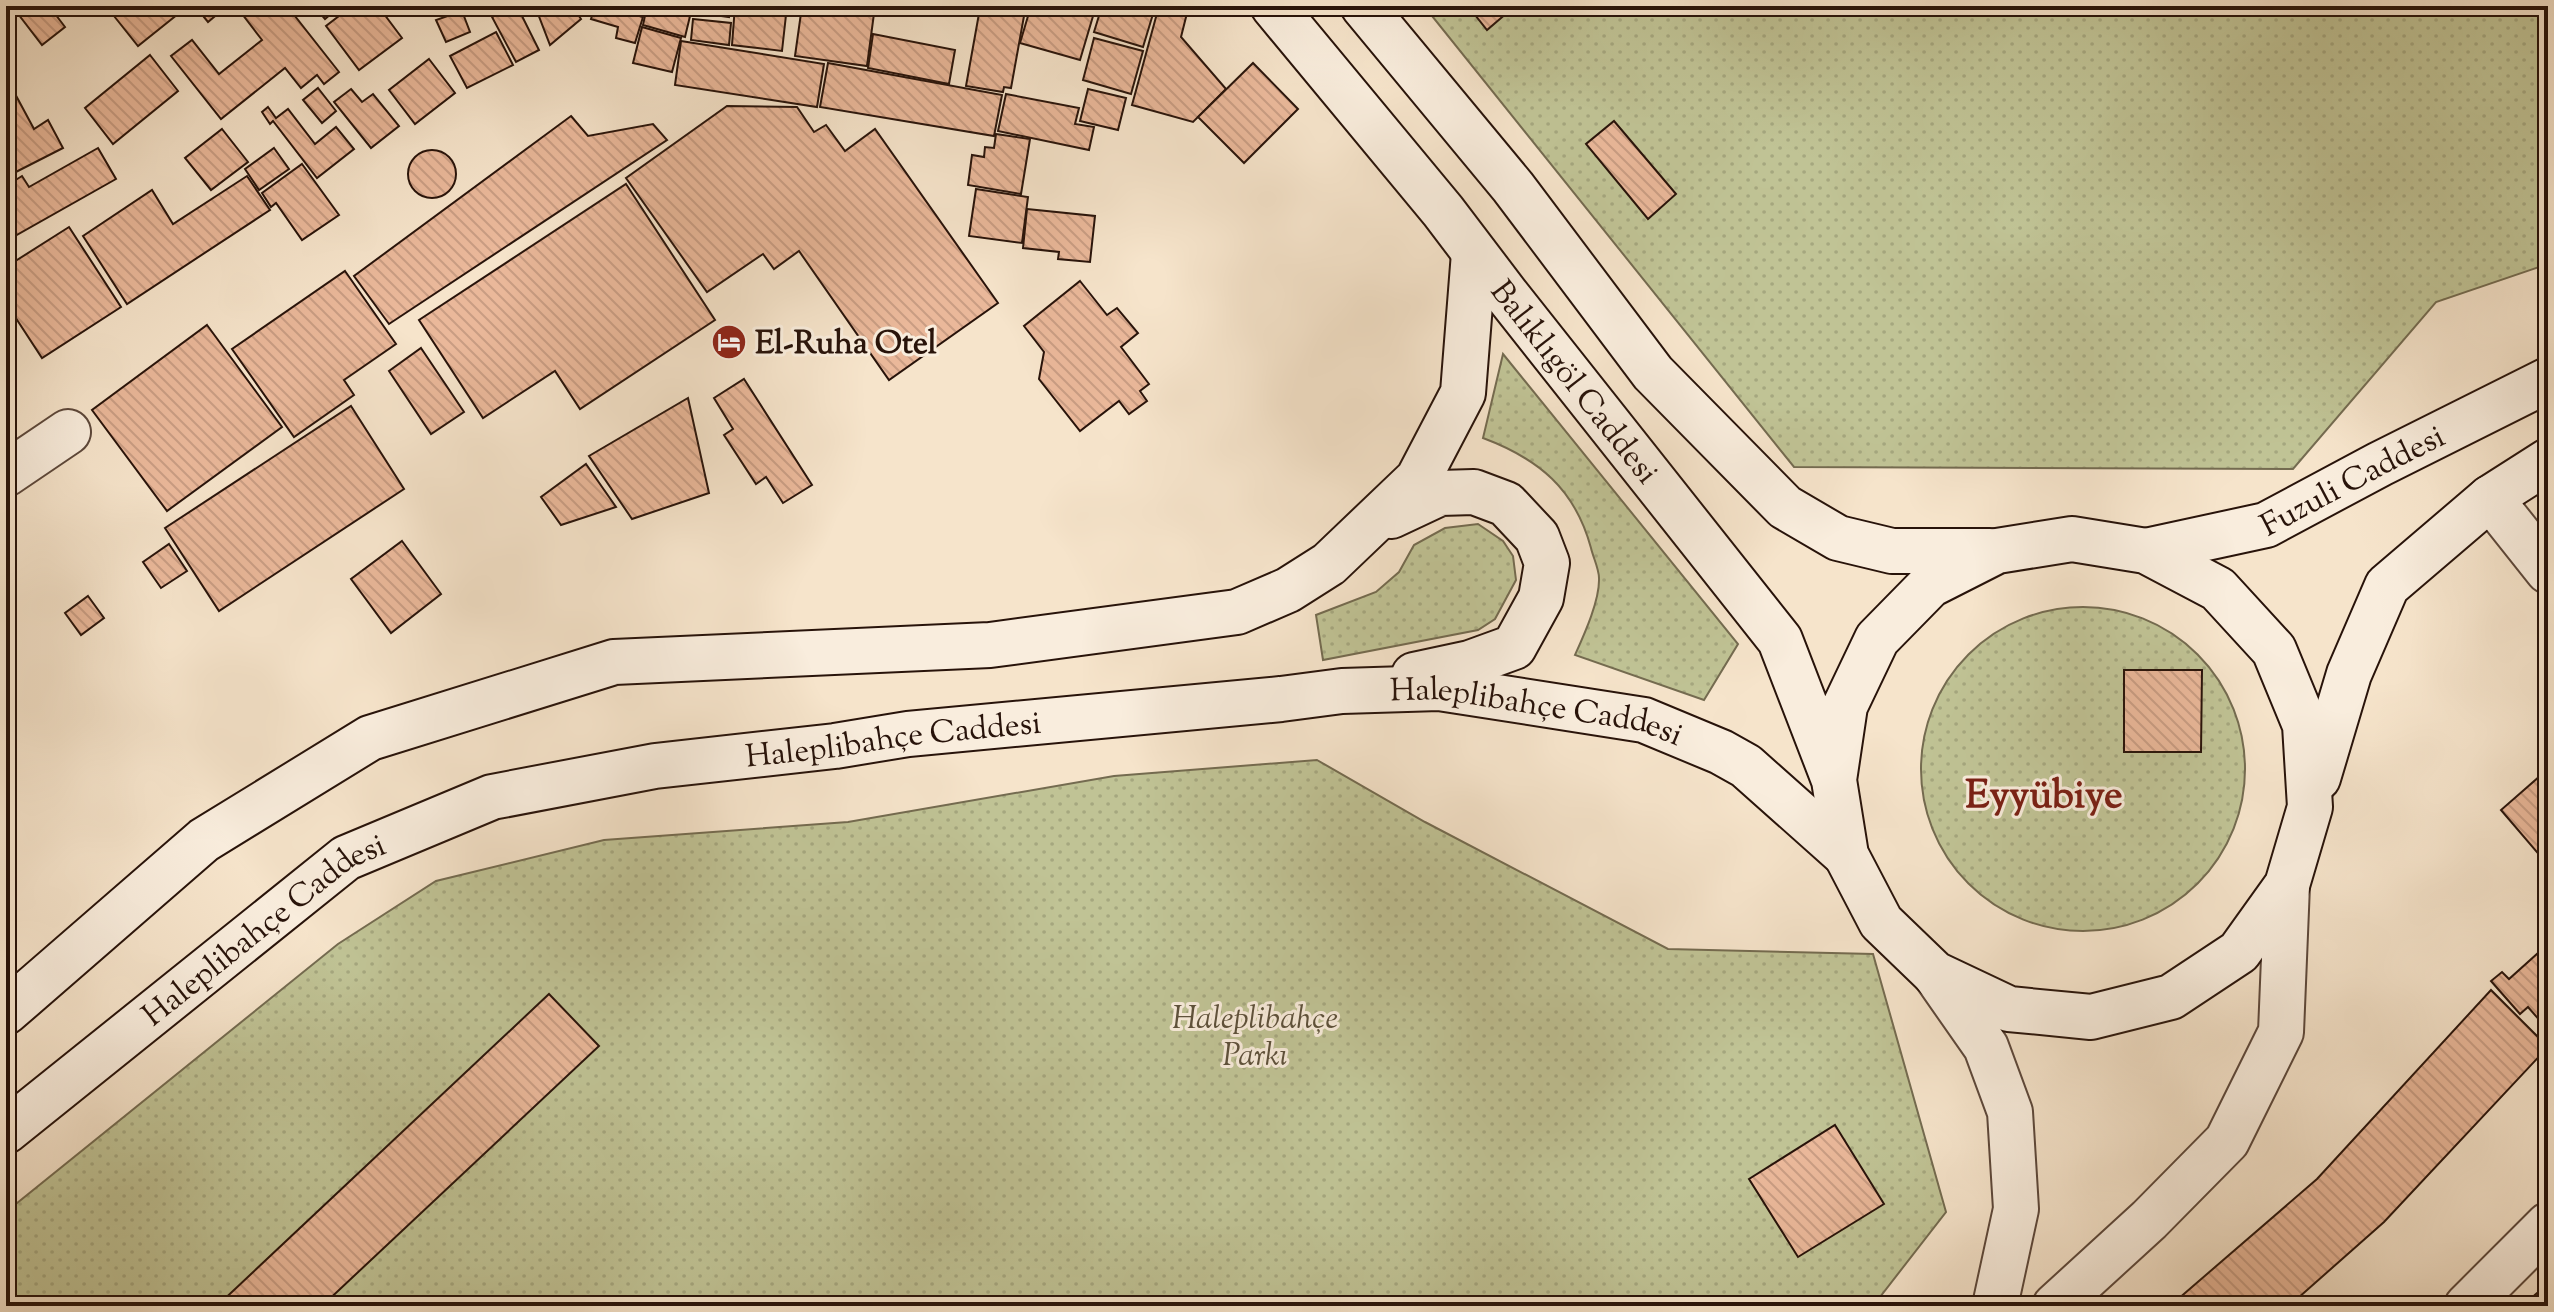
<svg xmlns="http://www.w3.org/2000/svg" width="2554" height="1312" viewBox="0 0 2554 1312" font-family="'Sorts Mill Goudy',serif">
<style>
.green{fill:url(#green-dots);stroke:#746b50;stroke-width:2}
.building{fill:url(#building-back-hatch);stroke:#28130a;stroke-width:2}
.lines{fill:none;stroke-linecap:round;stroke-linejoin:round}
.minor-casing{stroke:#5c473a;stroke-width:48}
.tertiary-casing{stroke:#5c473a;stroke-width:48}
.secondary-casing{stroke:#28130a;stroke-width:48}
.minor{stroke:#f9eddd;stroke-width:44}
.tertiary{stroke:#f9eddd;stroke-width:44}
.secondary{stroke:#f9eddd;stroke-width:44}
.labels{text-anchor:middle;stroke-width:6;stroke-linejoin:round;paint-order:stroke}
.poi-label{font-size:32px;font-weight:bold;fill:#28130a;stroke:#f9eddd;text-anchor:start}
.street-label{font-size:32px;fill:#28130a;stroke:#f9eddd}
.park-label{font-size:32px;font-style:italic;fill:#5d513b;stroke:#f9eddd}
.district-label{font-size:40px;font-weight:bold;fill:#7a1f14;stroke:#f9eddd}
</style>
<defs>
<pattern id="green-dots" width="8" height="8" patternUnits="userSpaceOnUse" patternTransform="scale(2)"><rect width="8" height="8" fill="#c0c395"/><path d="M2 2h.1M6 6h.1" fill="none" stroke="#a5a77f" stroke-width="1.8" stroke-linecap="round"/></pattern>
<pattern id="building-back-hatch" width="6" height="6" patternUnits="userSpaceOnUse" patternTransform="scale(2)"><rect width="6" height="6" fill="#eab89a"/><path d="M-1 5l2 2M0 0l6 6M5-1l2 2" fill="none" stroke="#c99d83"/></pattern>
</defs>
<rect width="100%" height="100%" fill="#f6e4cb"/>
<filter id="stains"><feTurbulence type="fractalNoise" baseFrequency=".0025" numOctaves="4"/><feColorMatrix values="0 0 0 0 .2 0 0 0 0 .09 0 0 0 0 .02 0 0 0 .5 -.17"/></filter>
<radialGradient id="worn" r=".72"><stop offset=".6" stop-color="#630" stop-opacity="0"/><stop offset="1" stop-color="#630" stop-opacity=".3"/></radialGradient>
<g class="green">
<polygon points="1424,6 2548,6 2548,264 2436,302 2293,469 1794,467"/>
<path d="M1503 354 1738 644 1704 700 1575 655C1584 635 1600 600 1599 578 1599 569 1593 557 1591 548 1575 489 1539 459 1483 438Z"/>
<polygon points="1478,524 1503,541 1513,556 1516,580 1495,619 1478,630 1323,660 1316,615 1376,592 1399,572 1414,545 1445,528"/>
<circle cx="2083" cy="769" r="162"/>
<polygon points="1317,760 1425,822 1668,949 1873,954 1946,1212 1873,1306 6,1306 6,1212 338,944 436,881 604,840 848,822 1114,776"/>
</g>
<g class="building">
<polygon points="12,6 49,6 65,27 42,45"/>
<polygon points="126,6 138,6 145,14 156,6 188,6 138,46 114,16"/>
<polygon points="195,6 227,6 208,22"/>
<polygon points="236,6 287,6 339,72 324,84 317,75 301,88 285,68 221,119 171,56 192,40 219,74 262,40"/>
<polygon points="314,6 340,6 325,19"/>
<polygon points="352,6 378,6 402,38 359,70 326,26"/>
<polygon points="513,6 517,6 539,50 516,62 492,17"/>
<polygon points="535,6 572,6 581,19 550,45"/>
<polygon points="595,6 603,6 643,17 635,43 616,38 618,27 591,19"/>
<polygon points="647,6 667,6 691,12 685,37 643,25"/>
<polygon points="693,6 730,6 729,17 692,12"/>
<polygon points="735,6 787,6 782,51 732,45"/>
<polygon points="802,6 875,6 867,66 795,56"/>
<polygon points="1031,6 1096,6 1080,60 1020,43"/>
<polygon points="1102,6 1123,6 1153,14 1143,47 1094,32"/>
<polygon points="1159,6 1179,6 1187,13 1181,37 1226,89 1193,122 1132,105"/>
<polygon points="1468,6 1515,6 1487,30"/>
<polygon points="980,8 1024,16 1011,88 1004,87 1003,92 966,86"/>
<polygon points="462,11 470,32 446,42 436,20"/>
<polygon points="693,19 731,23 729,45 691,40"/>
<polygon points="642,27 681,38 672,72 633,63"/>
<polygon points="496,32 513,65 467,88 450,56"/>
<polygon points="873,34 955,50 949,84 868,68"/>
<polygon points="1094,38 1143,51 1131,94 1083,80"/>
<polygon points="681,41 824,64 817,107 675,85"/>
<polygon points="150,55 178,91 113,144 85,108"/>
<polygon points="429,59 455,93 415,124 389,90"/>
<polygon points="828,63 1002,95 994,136 820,107"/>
<polygon points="1253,63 1298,109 1244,163 1198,117"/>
<polygon points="6,77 34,129 48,120 63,148 6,177"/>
<polygon points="318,88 336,111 322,123 303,100"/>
<polygon points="351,89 362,102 373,94 399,126 371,148 334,102"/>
<polygon points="1088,89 1126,98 1118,130 1080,121"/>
<polygon points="1006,94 1079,108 1075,124 1094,127 1089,150 998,131"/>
<polygon points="727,106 797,107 814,132 826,125 845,151 875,129 998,303 889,380 799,251 774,269 763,254 707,292 626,178"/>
<polygon points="268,107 276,118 288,109 315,144 336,127 354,149 317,178 273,121 270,124 262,112"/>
<polygon points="571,116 588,136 653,124 667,140 389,324 354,276"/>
<polygon points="1614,121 1676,194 1648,219 1586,144"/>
<polygon points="222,129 248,162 211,190 185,158"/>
<polygon points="996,134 1030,139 1021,194 968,185 972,155 984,157 985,147 994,148"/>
<polygon points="98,148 116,179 6,241 6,186 22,176 29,187"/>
<polygon points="274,148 289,169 259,190 245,169"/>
<circle cx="432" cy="174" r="24"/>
<polygon points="302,164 339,215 302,240 276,203 271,207 262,193"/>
<polygon points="247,176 270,210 127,304 83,236 152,190 173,224"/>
<polygon points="626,184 715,320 580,409 555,371 483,418 419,320"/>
<polygon points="976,189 1028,197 1022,243 969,236"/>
<polygon points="1027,209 1095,216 1090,262 1058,259 1059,252 1023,248"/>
<polygon points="69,227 121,307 42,358 6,303 6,267"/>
<polygon points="345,271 396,344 344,380 354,395 294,437 232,349"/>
<polygon points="1080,281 1107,315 1117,308 1138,333 1121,347 1149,384 1140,391 1147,401 1129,414 1119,401 1080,431 1039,379 1044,352 1024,326"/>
<polygon points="207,325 282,427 167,511 92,410"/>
<polygon points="421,348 464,412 431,434 389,371"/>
<polygon points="744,379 812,485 783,503 766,477 756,484 724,435 733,429 714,398"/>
<polygon points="688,398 709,493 632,519 589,456"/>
<polygon points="351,406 404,489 219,611 165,528"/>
<polygon points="586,464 616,507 561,525 541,497"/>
<polygon points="402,541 441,594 391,633 351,579"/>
<polygon points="169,544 187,571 161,588 143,562"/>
<polygon points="88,596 104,618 81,635 65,613"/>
<polygon points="2124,670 2202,670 2201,752 2124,752"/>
<polygon points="2540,776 2548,785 2548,865 2501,810"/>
<polygon points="2548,944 2548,1030 2528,1007 2520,1014 2491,981 2502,972 2509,979"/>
<polygon points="2491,990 2548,1047 2384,1222 2289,1306 2170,1306 2317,1179"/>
<polygon points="549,994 599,1046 322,1306 217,1306"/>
<polygon points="1835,1125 1884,1204 1798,1257 1749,1179"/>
<polygon points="2543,1288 2548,1293 2548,1306 2522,1306"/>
</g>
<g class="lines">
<g class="minor-casing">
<polyline id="minor" points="6,474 68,432"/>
</g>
<g class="tertiary-casing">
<g id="tertiary">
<polyline points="2490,498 2548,571"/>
<polyline points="1935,974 1986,1047 2010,1112 2016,1209 1995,1306"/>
<polyline points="2055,1306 2149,1220 2227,1141 2281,1032 2287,885"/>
<polyline points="2467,1306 2548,1225"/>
</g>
</g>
<g class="secondary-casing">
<g id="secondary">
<path id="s1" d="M1273 6 1443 211 1506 294 1780 640 1834 780 1846 855 1881 922 1935 974 2009 1009 2091 1017 2171 997 2239 952 2287 885 2310 807 2305 725 2274 650 2218 589 2146 551 2072 539 1997 551 1930 585 1877 639 1845 706 1834 780"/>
<polyline points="1363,6 1513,187 1653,373 1785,507 1838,538 1892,551 1990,551"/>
<polyline points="1391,516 1440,493 1474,492 1506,504 1537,537 1547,563 1541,598 1514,647 1470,663 1414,675"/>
<path id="s2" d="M2146 551 2266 525 2380 464 2548 380"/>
<polyline points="2318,778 2349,674 2387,586 2490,498 2548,461"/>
<polyline points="6,1012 204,840 370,738 614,662 990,645 1237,612 1288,590 1329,564 1418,479 1463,393 1474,253"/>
<path id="s3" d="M6 1131 346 858 492 797 655 766 835 746 908 734 1281 699 1342 691 1439 688 1644 720 1721 752 1746 766 1846 855"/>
</g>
</g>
<use href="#minor" class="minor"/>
<use href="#tertiary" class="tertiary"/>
<use href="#secondary" class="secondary"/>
</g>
<defs>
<g id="hotel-disc" transform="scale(1.8)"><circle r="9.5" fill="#8f2418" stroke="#f9eddd"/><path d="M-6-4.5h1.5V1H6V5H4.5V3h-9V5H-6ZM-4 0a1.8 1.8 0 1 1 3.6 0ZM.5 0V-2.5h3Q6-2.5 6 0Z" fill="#fff"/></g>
</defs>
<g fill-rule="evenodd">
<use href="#hotel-disc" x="729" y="342"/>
</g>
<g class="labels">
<g class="poi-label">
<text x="755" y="353">El-Ruha Otel</text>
</g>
<g class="street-label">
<text dy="11" stroke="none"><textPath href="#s1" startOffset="482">Balıklıgöl Caddesi</textPath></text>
<text dy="11" stroke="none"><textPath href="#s2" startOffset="220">Fuzuli Caddesi</textPath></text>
<text dy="11" stroke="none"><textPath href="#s3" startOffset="1648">Haleplibahçe Caddesi</textPath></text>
<text dy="11" stroke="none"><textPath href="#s3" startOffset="1000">Haleplibahçe Caddesi</textPath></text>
<text dy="11" stroke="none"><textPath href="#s3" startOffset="328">Haleplibahçe Caddesi</textPath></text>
</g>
<g class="park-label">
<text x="1255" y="1028">Haleplibahçe<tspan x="1255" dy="37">Parkı</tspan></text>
</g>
<g class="district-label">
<text x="2044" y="807">Eyyübiye</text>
</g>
</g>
<rect width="2554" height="1312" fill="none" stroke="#f6e4cb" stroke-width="32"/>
<rect x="8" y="8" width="2538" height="1296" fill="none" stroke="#28130a" stroke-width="4"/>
<rect x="16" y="16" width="2522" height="1280" fill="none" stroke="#28130a" stroke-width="2"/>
<rect width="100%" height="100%" filter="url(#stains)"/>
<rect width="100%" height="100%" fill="url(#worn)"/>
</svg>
